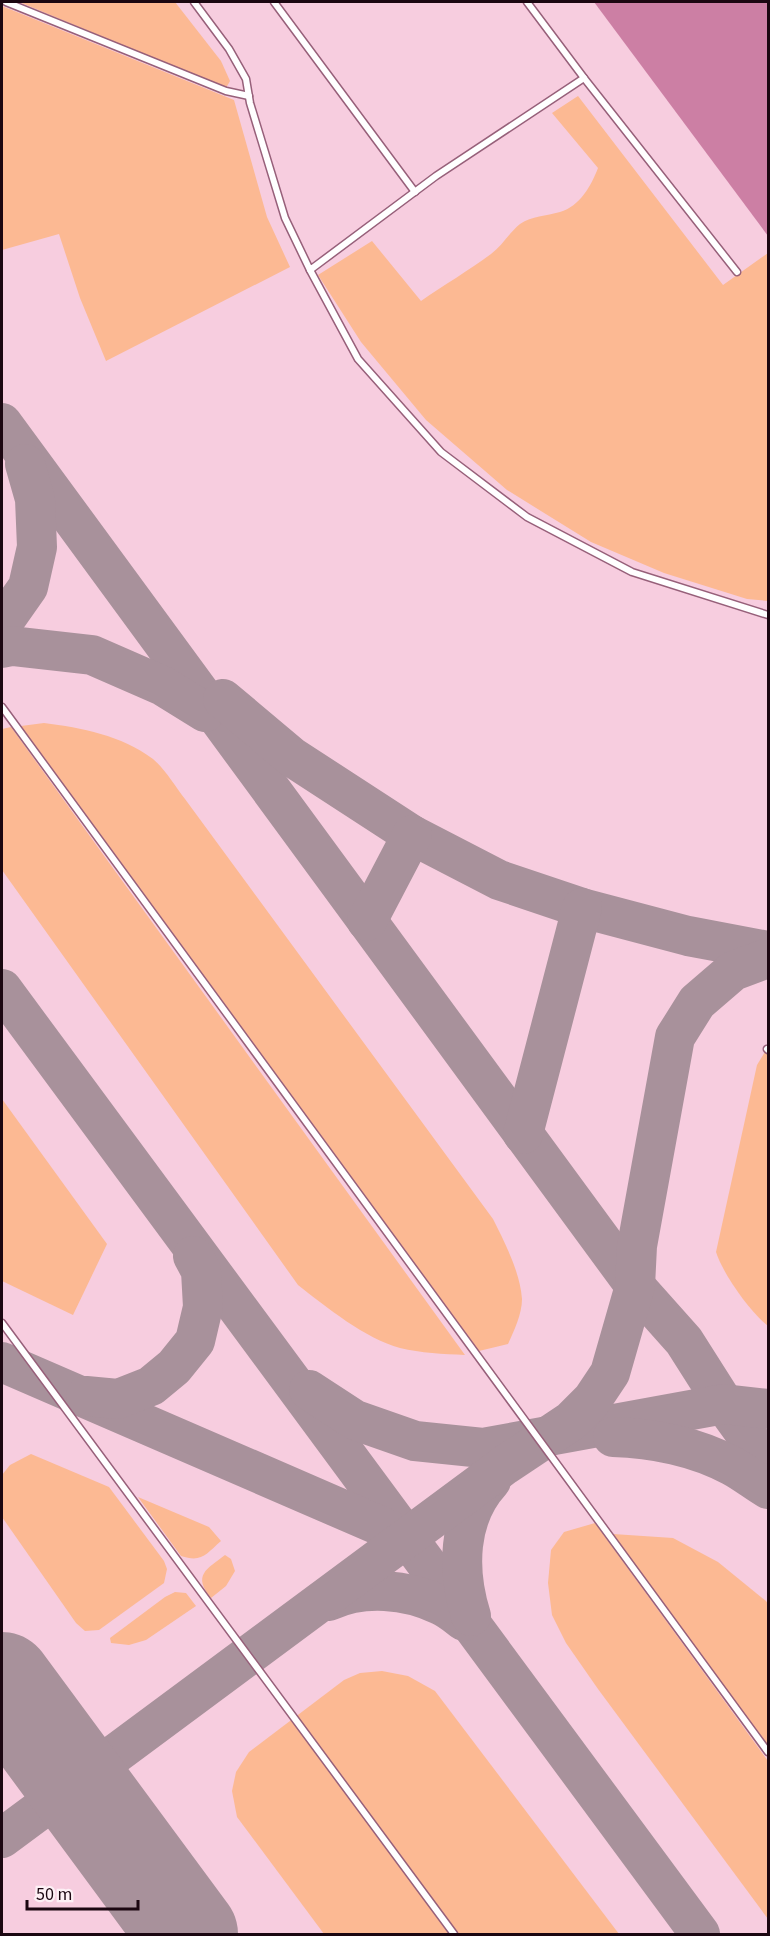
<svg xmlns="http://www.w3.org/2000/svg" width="770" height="1936" viewBox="0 0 770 1936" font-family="'Source Sans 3',sans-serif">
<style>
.built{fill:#f7cddf}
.green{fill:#fcb993}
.water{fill:#cc7fa4}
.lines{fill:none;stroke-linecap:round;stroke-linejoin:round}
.taxiway{stroke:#a8919b;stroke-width:40}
.runway{stroke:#a8919b;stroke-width:100}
.service-casing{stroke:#97607a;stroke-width:9}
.service{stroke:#fff;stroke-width:6}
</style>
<rect width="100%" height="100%" fill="#f8dfe9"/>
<rect class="built" x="2" y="2" width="766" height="1932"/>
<g class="green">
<polygon points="19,2 175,2 221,61 230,81 226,88"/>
<polygon points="2,6 234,100 267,217 290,267 106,361 80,298 59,234 2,250"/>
<path d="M578 96 723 285 768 253V601L747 599 664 573 591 542 507 490 426 420 361 342 318 275 372 241 421 301C444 285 468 271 491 254 502 246 509 233 520 224 532 216 546 216 560 212 580 206 591 186 598 168L552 113Z"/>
<path d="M44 723C82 728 121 735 153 759 165 769 175 786 185 799L493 1219C505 1243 520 1272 522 1299 522 1314 514 1331 508 1344L479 1351 21 726Z"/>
<path d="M11 727 465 1355C443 1354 421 1353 400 1348 366 1339 326 1307 298 1285L2 870V729Z"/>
<path d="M768 1047V1326C750 1312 723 1274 716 1252L757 1065Z"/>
<polygon points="2,1099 107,1244 73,1315 2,1281"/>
<polygon points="31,1454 109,1487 164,1561 167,1569 164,1583 99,1630 85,1631 76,1623 2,1517 2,1475 10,1465"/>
<path d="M138 1497 209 1527 221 1541C206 1554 202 1563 181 1556Z"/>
<polygon points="595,1523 768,1761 768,1919 598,1689 566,1643 552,1615 548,1583 551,1550 564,1532"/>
<polygon points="613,1534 673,1538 718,1562 766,1601 768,1604 768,1746"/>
<path d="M225 1555 231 1559 235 1571 226 1586 211 1598C192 1575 207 1569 225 1555Z"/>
<polygon points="175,1592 186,1593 196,1606 146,1640 129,1645 111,1643 110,1638 165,1597"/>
<polygon points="382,1671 408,1676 435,1691 619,1934 324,1934 237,1817 232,1791 236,1772 249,1752 344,1680 360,1673"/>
</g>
<polygon class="water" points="594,2 768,2 768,236"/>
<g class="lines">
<g class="taxiway">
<polyline points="2,423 635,1286 684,1341 724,1404 768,1465"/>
<polyline points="2,624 28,587 37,547 35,499 25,464"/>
<polyline points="2,648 12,646 92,655 163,686 205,712"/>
<polyline points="223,699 292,757 412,835 499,880 582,908 688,936 768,951"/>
<polyline points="367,921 412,835"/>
<polyline points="2,989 700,1934"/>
<polyline points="523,1134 582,908"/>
<polyline points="2,1362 406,1537"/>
<polyline points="309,1390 355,1420 415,1441 483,1448 724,1404 768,1409"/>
<polyline points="86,1396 118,1399 151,1386 174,1367 195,1341 203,1307 201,1271 193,1256"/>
<path d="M613 1437C653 1438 697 1447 732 1466 745 1473 756 1482 768 1489"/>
<path d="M329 1601C363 1585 407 1589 440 1605 449 1609 456 1615 464 1621"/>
<path d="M471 1616C457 1571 457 1518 491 1481"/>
<polyline points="2,1838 505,1465 571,1421 592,1400 610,1373 635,1286 637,1246 675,1037 697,1002 733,971 768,958"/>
</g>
<polyline class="runway" points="2,1682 188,1934"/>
<g class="service-casing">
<g id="service">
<polyline points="6,2 226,91 249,96"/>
<polyline points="194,2 229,49 246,79 250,103 285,218 310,270 436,176 584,78"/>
<polyline points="274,2 415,192"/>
<polyline points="527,2 584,78 737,272"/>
<polyline points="310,270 358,359 441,452 527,517 632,572 768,615"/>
<polyline points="2,707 768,1752"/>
<polyline points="767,1049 768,1050"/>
<polyline points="2,1323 454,1934"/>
</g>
</g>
<use href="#service" class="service"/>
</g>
<rect width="770" height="1936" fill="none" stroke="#1b0711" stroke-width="6"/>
<path d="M27 1900v9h111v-9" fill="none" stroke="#1b0711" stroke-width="3"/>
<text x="36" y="1900" font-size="18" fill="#1b0711" stroke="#fdf0f5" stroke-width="4.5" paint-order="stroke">50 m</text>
</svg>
